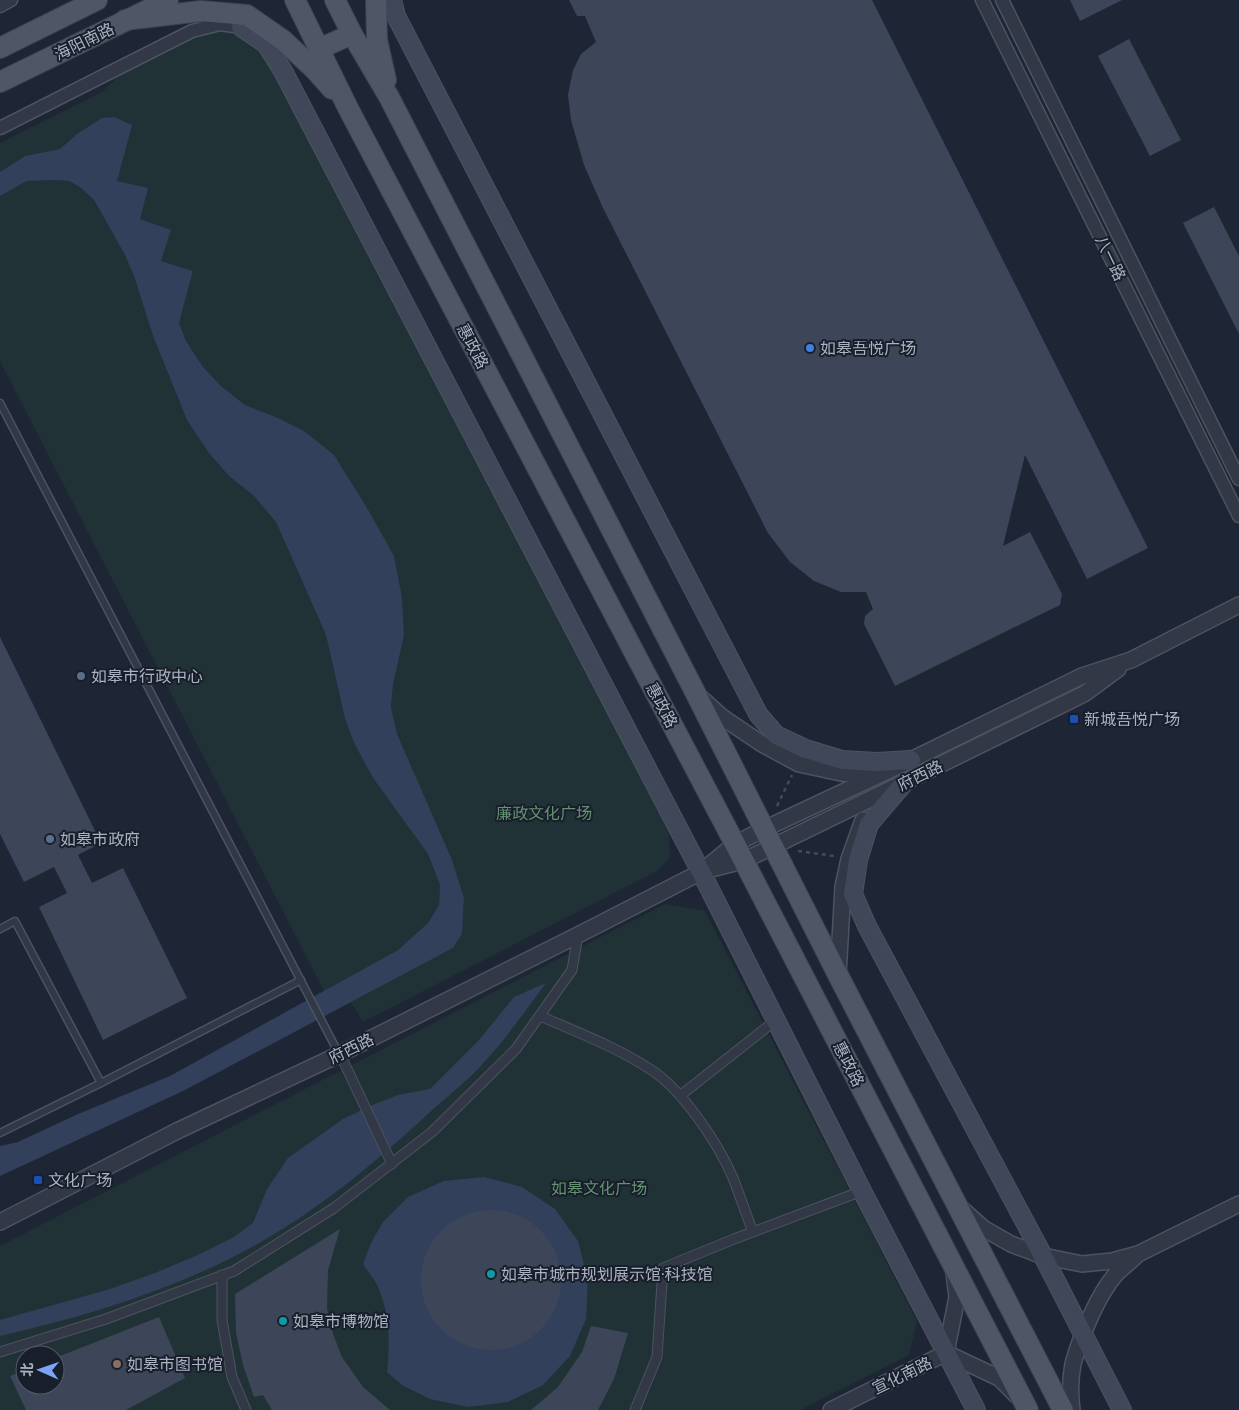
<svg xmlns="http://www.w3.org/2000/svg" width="1239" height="1410" viewBox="0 0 1239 1410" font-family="'Archivo Narrow','Noto Sans SC',sans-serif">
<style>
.green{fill:#203236;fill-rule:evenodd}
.water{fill:#32405c}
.building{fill:#3c4658}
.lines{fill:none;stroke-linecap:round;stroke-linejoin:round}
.service-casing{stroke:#4c5361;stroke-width:9}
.pedestrian-casing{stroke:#4c5361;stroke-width:11}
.minor-casing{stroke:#4c5361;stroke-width:15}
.tertiary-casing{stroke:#4c5361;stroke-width:18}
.secondary-casing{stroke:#4c5361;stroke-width:20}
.primary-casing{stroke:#3b424f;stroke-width:22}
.path{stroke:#3e4f53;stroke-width:2.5;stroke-dasharray:4 4;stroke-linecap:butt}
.service{stroke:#323845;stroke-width:6}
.pedestrian{stroke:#323845;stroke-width:9}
.minor{stroke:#323845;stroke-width:12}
.tertiary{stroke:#323845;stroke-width:15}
.secondary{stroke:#404758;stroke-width:18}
.primary{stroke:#4f5766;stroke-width:20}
.shop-dot{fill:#3f7fe0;stroke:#181e2a;stroke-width:2}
.service-dot{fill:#5c6f8a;stroke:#181e2a;stroke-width:2}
.transit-dot{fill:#1a4fb4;stroke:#181e2a;stroke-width:2}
.culture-dot{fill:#0f9aa8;stroke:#181e2a;stroke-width:2}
.education-dot{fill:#8d6e63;stroke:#181e2a;stroke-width:2}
.labels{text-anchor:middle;stroke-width:4;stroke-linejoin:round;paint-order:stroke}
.street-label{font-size:16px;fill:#abb3c3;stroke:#181e2a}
.poi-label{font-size:16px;fill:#abb3c3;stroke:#181e2a;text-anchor:start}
.park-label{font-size:16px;fill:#649272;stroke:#181e2a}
</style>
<rect width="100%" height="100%" fill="#1e2635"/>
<g class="green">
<polygon points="219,28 242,33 271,60 668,827 670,858 657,871 363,1022 351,1002 453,948 462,934 464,898 397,734 391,707 393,684 404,636 402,597 394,556 278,418 245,405 221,386 203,367 186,341 179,323 193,271 161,261 139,219 117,182 77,134 60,149 25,156 0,172 0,143 102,92 120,75 206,30"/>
<polygon points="54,180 68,181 81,188 94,200 125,255 134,276 153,336 187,420 229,476 254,496 276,522 326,635 345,719 355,745 373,778 428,854 440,885 439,905 428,923 413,937 398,950 324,991 0,361 0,196 27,181"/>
<path d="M665 904 705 911 917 1321 909 1355 800 1410H0V1246ZM25 1355H55V1385H25Z"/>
</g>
<g class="water">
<polygon points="114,117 132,125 117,181 148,188 140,219 171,230 161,261 193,271 179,323 186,341 203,367 221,386 245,405 278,418 304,431 334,455 367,508 394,556 402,597 404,636 393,684 391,707 397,734 452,860 464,898 462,934 453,948 183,1091 0,1176 0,1146 18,1142 76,1115 170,1076 398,950 428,923 439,905 440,885 428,854 373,778 355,745 345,719 326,635 276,522 254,496 229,476 209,453 187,420 153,336 134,276 125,255 94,200 81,188 69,181 54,180 27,181 0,196 0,172 25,156 60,149 77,134 102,118"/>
<path d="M546 983C527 1008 509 1035 488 1058 471 1078 449 1095 430 1112 369 1169 304 1222 229 1259 157 1295 78 1318 0 1336V1320L110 1289 155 1273 200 1254 234 1237 253 1223 267 1189 288 1158 343 1119 375 1104 398 1095 430 1089 479 1040 514 997Z"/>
<path d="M484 1177 522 1187 555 1209 578 1241 588 1280 586 1319 570 1356 543 1385 508 1402 468 1407 430 1399 402 1385 387 1372C390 1342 390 1315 378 1287 375 1279 368 1272 363 1264L371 1243 383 1222 408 1197 444 1181Z"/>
</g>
<g class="building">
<polygon points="569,0 872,0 1148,548 1087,579 1025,455 1003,546 1030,532 1062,594 1060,605 895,686 864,624 865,616 873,609 866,592 841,592 814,581 790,562 768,533 603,208 584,165 571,120 568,95 573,70 581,54 596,42 585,16 577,16"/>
<polygon points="1070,0 1122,0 1080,21"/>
<polygon points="1129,39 1181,140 1150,156 1098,56"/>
<polygon points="1214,207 1239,256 1239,334 1183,223"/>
<polygon points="0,637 101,843 78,855 92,883 123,868 187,998 103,1040 39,907 67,893 54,867 24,882 0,834"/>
<circle cx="491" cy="1280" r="70"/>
<polygon points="340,1229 328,1270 327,1309 333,1334 342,1357 363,1387 390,1410 272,1410 263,1395 254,1397 243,1365 236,1333 235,1294"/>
<polygon points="159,1317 185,1378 126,1410 26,1410 10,1376 25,1370 25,1385 55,1385 55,1358"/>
<polygon points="591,1326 628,1333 614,1379 598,1410 531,1410 558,1387 582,1352"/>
</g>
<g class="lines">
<g class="service-casing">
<g id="service">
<polyline points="0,403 339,1054"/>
<polyline points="0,929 15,921 101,1083 301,980"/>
<polyline points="0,1133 101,1083"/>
</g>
</g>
<g class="pedestrian-casing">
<g id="pedestrian">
<path d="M540 1016C577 1032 616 1047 650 1069 682 1089 718 1143 733 1178 740 1196 746 1214 753 1232"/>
<polyline points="340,1054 392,1164"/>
<polyline points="681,1095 776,1020"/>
<polyline points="222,1275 222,1320 232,1377 246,1410"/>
<polyline points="0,1352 106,1319 234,1271 334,1208 432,1132 516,1049 572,970 578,935"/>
<polyline points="635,1410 657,1357 663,1268 734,1239 862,1191"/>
</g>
</g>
<g class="minor-casing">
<g id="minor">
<polyline points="982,0 1239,516"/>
<polyline points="1002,0 1239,479"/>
<polyline points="0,6 11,0"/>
<polyline points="0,128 192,31 220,24 241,27"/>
</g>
</g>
<g class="tertiary-casing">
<g id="tertiary">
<polyline points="701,698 722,717 762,744 799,764 841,773 876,776"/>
<polyline points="707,870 743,861 905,782 1084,694 1118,669"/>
<polyline points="838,975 843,887 849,859 863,820"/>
<polyline points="963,1210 983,1228 1011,1244 1043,1256 1082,1264 1112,1261 1138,1254 1239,1204"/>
<polyline points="0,1222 177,1131 340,1054 578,935 701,872 735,844 764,829 911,760 1082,676 1131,660 1239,605"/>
<polyline points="946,1353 999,1378 1017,1396"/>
<polyline points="946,1353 957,1297 954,1273"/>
<polyline points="831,1410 946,1353"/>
<path d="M1072 1410C1070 1395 1070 1379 1073 1364 1080 1338 1098 1294 1116 1274 1122 1268 1130 1262 1136 1256"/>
</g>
</g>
<g class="secondary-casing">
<g id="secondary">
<polyline points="392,0 396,16 758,714 776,735 806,749 842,760 877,762 911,760"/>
<polyline points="241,27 266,44 283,71 701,872 862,1191 976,1410"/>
<polyline points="905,782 869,824 858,860 853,894 867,926 1043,1256 1122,1410"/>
</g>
</g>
<g class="primary-casing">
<g id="primary">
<polyline points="295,0 348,108 735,844 1028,1410"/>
<polyline points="335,0 352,34 389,97 695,692 838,975 1063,1410"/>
<polyline points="376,0 377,40 386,80"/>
<polyline points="125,20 201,11 247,15 283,40 315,70 332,89"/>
<polyline points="0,48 97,0"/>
<polyline points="319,49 352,34"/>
<polyline points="0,82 168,0"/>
</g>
</g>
<g class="path">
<polyline points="777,806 792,775"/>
<polyline points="798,851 834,856"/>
</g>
<use href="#service" class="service"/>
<use href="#pedestrian" class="pedestrian"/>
<use href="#minor" class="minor"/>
<use href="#tertiary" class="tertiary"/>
<use href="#secondary" class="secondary"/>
<use href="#primary" class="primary"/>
</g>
<circle class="shop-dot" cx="810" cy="348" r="5"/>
<g class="service-dot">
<circle cx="81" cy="676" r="5"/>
<circle cx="50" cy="839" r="5"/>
</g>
<g class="transit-dot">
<rect x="1069" y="714" width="10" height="10" rx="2.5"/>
<rect x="33" y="1175" width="10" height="10" rx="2.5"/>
</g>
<g class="culture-dot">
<circle cx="491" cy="1274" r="5"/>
<circle cx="283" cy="1321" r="5"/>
</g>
<circle class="education-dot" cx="117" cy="1364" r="5"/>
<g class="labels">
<g class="street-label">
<text transform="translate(84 41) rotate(-26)" y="6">海阳南路</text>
<text transform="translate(1111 258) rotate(64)" y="6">八一路</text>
<text transform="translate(473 346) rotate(62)" y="6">惠政路</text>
<text transform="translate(662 705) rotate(62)" y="6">惠政路</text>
<text transform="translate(920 775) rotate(-26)" y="6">府西路</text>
<text transform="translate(351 1048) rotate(-26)" y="6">府西路</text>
<text transform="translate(849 1064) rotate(63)" y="6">惠政路</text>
<text transform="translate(902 1375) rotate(-26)" y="6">宣化南路</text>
</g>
<g class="poi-label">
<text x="820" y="354">如皋吾悦广场</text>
<text x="91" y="682">如皋市行政中心</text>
<text x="1084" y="725">新城吾悦广场</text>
<text x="60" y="845">如皋市政府</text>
<text x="48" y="1186">文化广场</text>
<text x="501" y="1280">如皋市城市规划展示馆·科技馆</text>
<text x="293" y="1327">如皋市博物馆</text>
<text x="127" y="1370">如皋市图书馆</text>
</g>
<g class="park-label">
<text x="544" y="819">廉政文化广场</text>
<text x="599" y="1194">如皋文化广场</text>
</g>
</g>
<g transform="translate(40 1370) rotate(272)"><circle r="24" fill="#181e2a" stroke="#535a67"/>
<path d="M0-4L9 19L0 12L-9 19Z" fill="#7ca3f7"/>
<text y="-8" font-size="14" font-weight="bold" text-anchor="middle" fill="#abb3c3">北</text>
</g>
</svg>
